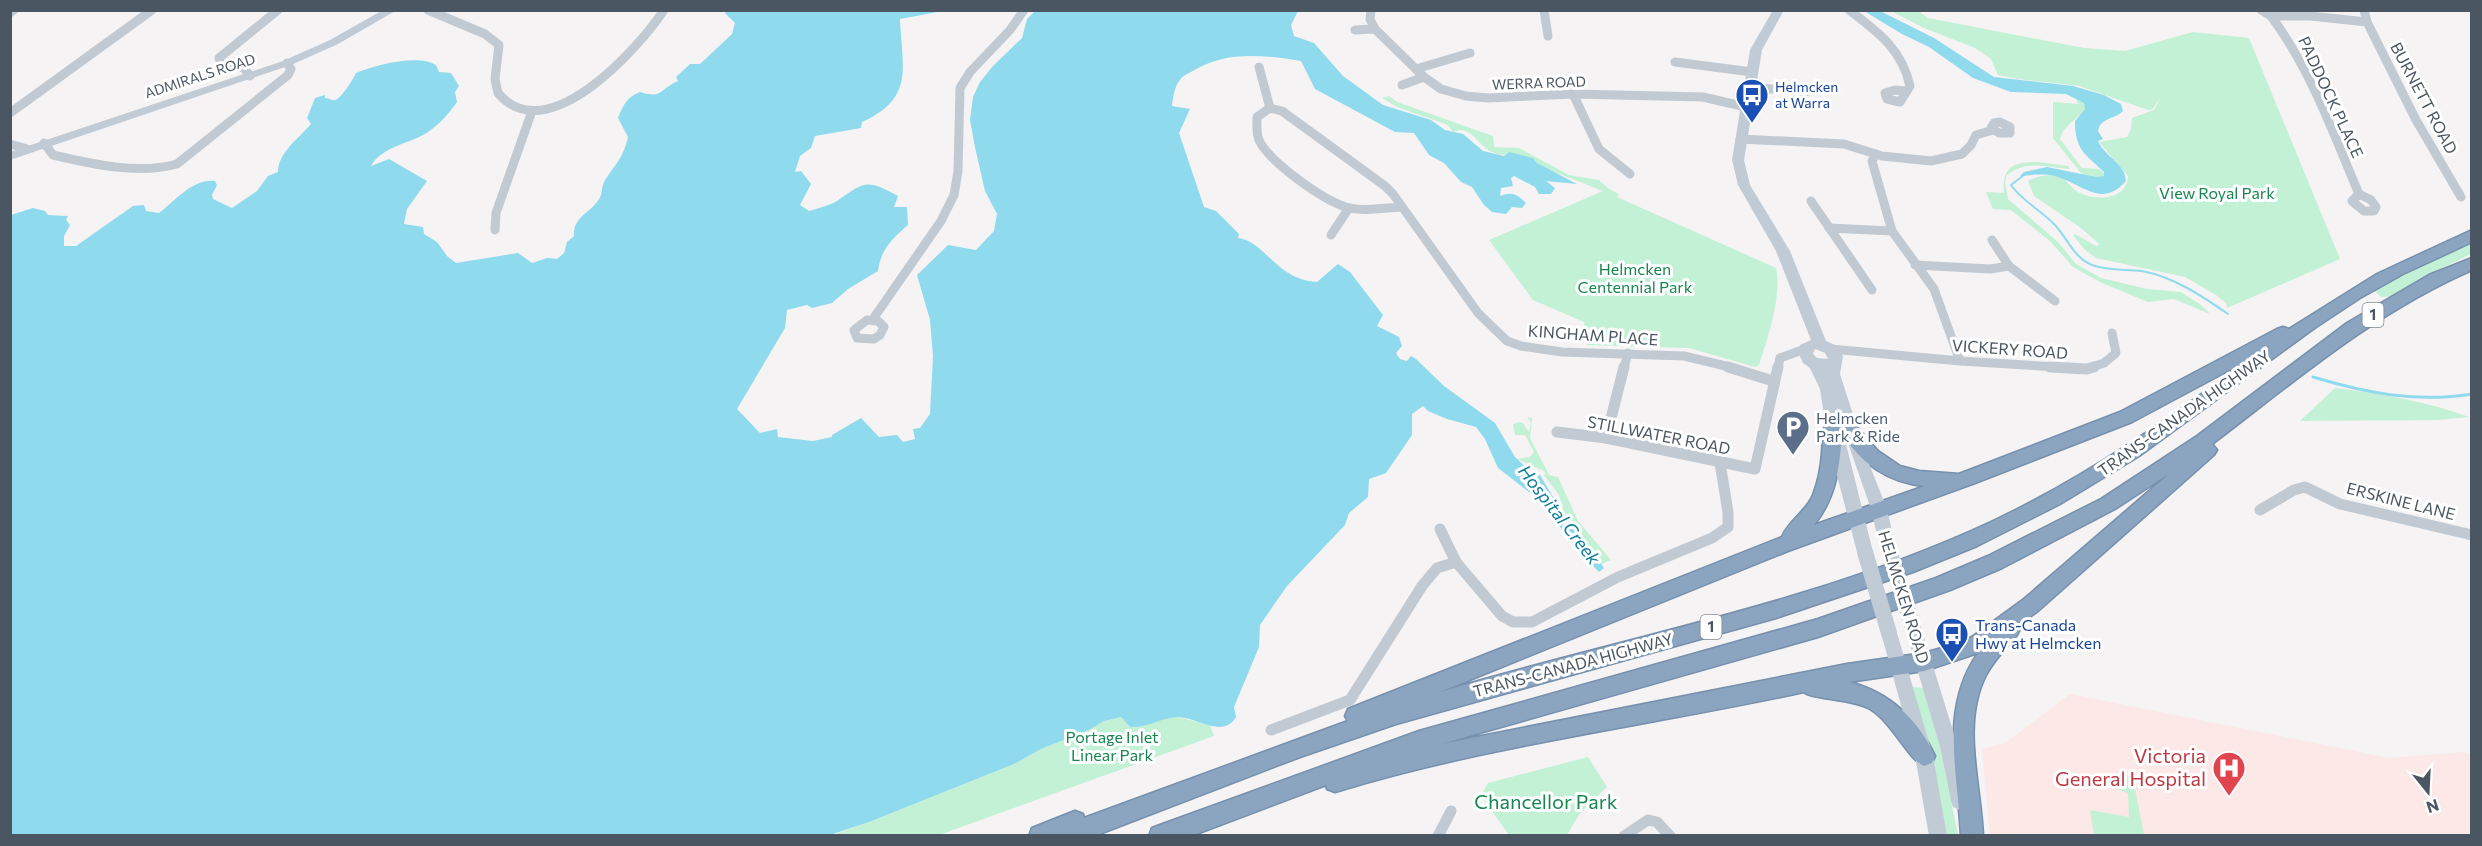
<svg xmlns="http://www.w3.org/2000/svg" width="2482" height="846" viewBox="0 0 2482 846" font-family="Commissioner,sans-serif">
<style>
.medical{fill:#fce8e6}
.green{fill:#c3f1d5}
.water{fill:#90daee}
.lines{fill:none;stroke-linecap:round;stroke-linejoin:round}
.stream-far1{stroke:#90daee;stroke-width:2}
.stream{stroke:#90daee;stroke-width:3}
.highway-casing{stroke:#7690ad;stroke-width:3}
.street-far1{stroke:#c1cad2;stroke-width:9}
.street{stroke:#c1cad2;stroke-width:11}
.secondary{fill:#c1cbd6;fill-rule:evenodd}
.highway{fill:#8ba5c1;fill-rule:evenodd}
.secondary-bridge{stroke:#c1cbd6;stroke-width:16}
.labels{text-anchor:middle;stroke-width:6;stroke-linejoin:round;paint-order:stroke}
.far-street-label{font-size:14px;fill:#4a5661;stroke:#fff}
.far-transit-label{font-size:14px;fill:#164399;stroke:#fff;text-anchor:start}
.shield{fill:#fff;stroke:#808990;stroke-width:1.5}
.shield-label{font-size:15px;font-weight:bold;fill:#4a5661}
.street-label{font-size:16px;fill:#4a5661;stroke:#fff}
.park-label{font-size:16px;fill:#17864f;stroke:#fff}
.service-label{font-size:16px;fill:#4e5e75;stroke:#fff;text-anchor:start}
.transit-label{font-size:16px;fill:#164399;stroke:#fff;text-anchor:start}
.water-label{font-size:18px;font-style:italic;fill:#0c7c9b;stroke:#fff}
.near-health-label{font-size:20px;fill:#be3a42;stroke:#fff;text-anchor:end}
.near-park-label{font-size:20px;fill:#17864f;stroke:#fff}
</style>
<rect width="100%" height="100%" fill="#f5f3f3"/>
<polygon class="medical" points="2070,694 2389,758 2463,752 2471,754 2471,835 1990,835 1982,749 2005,743"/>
<g class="green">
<path d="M1891 11H1918L1928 18 2084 48 2125 51 2193 32 2249 38 2340 259 2227 308 2226 303 2216 295 2185 277 2096 258 2084 249 2073 235 2075 234 2096 246 2099 245 2098 243 2081 228 2034 196 2028 181C2035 177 2046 174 2055 176 2068 178 2069 187 2078 192 2095 201 2127 201 2128 176L2099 142 2127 137 2131 129 2132 118 2154 110 2161 97 2152 110H2148L2079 86 2018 79 1998 75 1991 59 1975 48 1924 28Z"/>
<path d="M1389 96 1397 102 1493 136 1494 147 1519 148 1569 175 1599 180 1609 189 1619 194 1617 197 1776 268C1782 296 1768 338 1759 365L1755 367 1689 348 1587 345 1584 322 1533 300 1489 240 1603 191 1509 154C1479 160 1477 122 1453 132L1448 125 1397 107 1382 98Z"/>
<path d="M2075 97 2091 100C2084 117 2065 121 2060 139L2082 168 2099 169 2107 176 2097 182 2081 173 2053 138V102L2078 104Z"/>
<path d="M2038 162 2068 166 2070 169C2048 168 2027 159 2007 175L2005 182 2008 199 2058 242 2076 264 2101 278 2147 289 2181 292 2201 305 2210 314 2174 299 2148 302 2102 283 2073 267 2050 241 2011 210 1993 209 1986 192 2004 193C2002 167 2013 162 2038 162Z"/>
<polygon points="2471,242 2471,254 2421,278 2389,297 2381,297 2374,290"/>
<path d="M2335 388C2381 394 2426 401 2469 417L2438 420 2300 421Z"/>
<polygon points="1527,417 1532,418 1530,438 1549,475 1558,477 1578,521 1611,560 1602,564 1561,513 1564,512 1559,495 1543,474 1546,475 1544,471 1517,459 1530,457 1534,452 1525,435 1515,435 1513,424 1519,422 1523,423 1529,432 1531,422"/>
<polygon points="1913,687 1924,688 1936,728 1958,835 1946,835"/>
<path d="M1121 717 1130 727C1144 729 1154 720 1167 718 1182 715 1195 723 1210 725L1214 736 939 835 830 836 869 822 1014 764 1041 749 1089 730 1104 721Z"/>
<polygon points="1588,757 1607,787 1580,813 1567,835 1509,835 1481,796 1488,783"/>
<polygon points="2116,775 2133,778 2144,835 2094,835 2090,810 2129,817 2128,793 2108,786 2108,782 2121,785 2120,782 2117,781"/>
</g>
<g class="water">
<path d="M727 11H943L900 19C902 68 915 98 862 122L861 128 815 136 811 148 800 156 795 172 801 171 811 184 800 205 809 211C818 208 829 206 837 201 864 182 866 178 898 196L894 207H907L908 225C892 239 881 249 878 271L848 289 832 303 812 308 807 305 787 310 785 328 737 409 760 433 777 429 778 437 813 441 832 437V435L861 418 879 437 897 435 903 442 915 439 913 429 920 428 930 414 933 356 930 320 917 275 948 245 976 250 994 231 997 214 985 191 975 147 970 120 973 97 980 82 993 66 1022 38 1027 19 1035 11H1298L1291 25 1294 36 1314 43 1343 76 1383 105 1431 120 1445 130 1463 134 1483 151 1504 156 1509 152 1533 158 1537 163 1577 184 1546 181 1555 188 1551 194H1539L1535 187 1514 176 1511 178 1513 186 1501 188 1500 196C1512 192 1516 193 1526 203L1522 208 1512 207 1506 214 1492 212 1484 205 1472 187 1461 182 1444 163 1429 155 1414 133 1395 132 1315 89 1301 61C1263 55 1225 50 1191 72 1188 74 1182 76 1180 80 1174 87 1173 98 1172 106L1190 109 1179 133 1204 207 1216 211 1239 234 1238 238C1265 241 1275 279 1317 282L1338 264 1350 272 1383 315 1377 326 1399 337 1402 346 1396 353 1400 359 1407 361 1411 356 1416 359 1444 386 1495 423 1515 457 1531 472 1540 475 1566 519 1587 543 1604 568 1599 572 1581 554 1538 499 1498 468 1485 439 1476 427 1447 419 1428 411 1423 406 1412 414V435L1386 473 1369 479 1368 497 1349 513 1345 525 1287 586 1260 625 1259 647 1234 707 1236 717C1224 737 1202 721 1185 718 1165 714 1149 729 1130 727L1121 717 1104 721 1089 730 1041 749 1014 764 869 822 830 835H11V215L33 208 45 211 48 215 68 216 66 220 70 225 64 236V246H76L133 206 144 205 146 211 159 213C175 201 193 178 215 181L217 185 212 195 213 199 232 208 257 191 268 176 278 172C278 153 298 139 311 124L307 118 315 98 325 95V98C328 98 331 101 335 100 340 100 354 78 356 73 376 65 417 54 436 65L439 72 451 73 459 86 455 92 457 102C450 112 440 124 428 132 410 144 382 146 371 166L389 159 427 181 407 209 404 224 423 227 424 234 437 242 447 256 456 263 518 253 532 263 547 258 557 259 564 253 567 242 574 236C573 216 591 213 599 199 603 194 601 187 604 182 615 164 623 159 628 137L618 118C623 105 627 97 640 92 663 99 658 90 678 81L676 77 690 64H700L732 34 735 23 725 13Z"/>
<path d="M1864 11H1880L1934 38 1994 77 2073 86 2104 95 2121 104 2123 111C2114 120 2101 117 2098 131L2103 139 2098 141C2105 157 2125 163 2126 181 2101 210 2081 182 2054 176 2043 173 2031 175 2020 176L2024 172 2047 167 2096 177 2104 176V172C2085 154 2075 150 2075 121L2085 109 2084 103 2066 94 2011 92 1973 78 1929 47 1902 34Z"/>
</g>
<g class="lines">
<path class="stream-far1" d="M2024 175 2011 185C2023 202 2041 210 2055 225 2068 239 2074 258 2092 265 2108 271 2125 269 2142 271 2174 277 2202 296 2228 314"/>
<path class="stream" d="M2313 377C2366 393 2417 403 2472 394"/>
<g class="highway-casing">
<g id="highway">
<path d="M2472 230V242L2403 274 2360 298 2316 327 2139 456 2060 504 1977 546 1913 572 1776 618 1396 724 1300 757 1094 836H1029L1032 828 1075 811 1083 814 1084 818 1348 721 1345 716 1348 709 1782 537C1787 522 1806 512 1813 495 1818 482 1821 467 1822 453 1823 443 1822 429 1827 420L1833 418 1839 420 1842 429 1850 424 1856 426 1878 451 1900 466 1919 471 1959 474 2120 412 2277 329 2283 327 2289 329 2377 274ZM2248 360C2166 421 2083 479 1991 522 1815 604 1624 637 1440 692L1788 551 1975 483 2132 422ZM1842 432C1859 463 1889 483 1925 486L1814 525C1836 498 1840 466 1842 432Z"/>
<path d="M2472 258V270C2375 312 2295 381 2212 444L2217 450 2214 455 2038 611 2018 625 2020 629 2017 635C2006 648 1994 660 1986 675 1961 724 1981 784 1983 836H1961C1958 773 1939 709 1978 653L1924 671 1849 682C1889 692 1918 719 1935 756L1932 763 1924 766C1909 760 1892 722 1870 709 1853 699 1810 699 1804 692 1648 726 1488 745 1335 792L1327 789 1326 785 1191 836H1149L1152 828 1160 825 1419 731 1818 619 1936 578 1988 556 2101 499 2197 436 2347 323 2429 275ZM2170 473 2024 599 1972 637 1949 646 1924 653 1847 664 1441 744 1818 637 1950 590 2002 568 2115 509Z"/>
</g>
</g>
<g class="street-far1">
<path d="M428 10 485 34 499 45 495 79 498 93C547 151 638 49 664 10"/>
<polyline points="1371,10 1370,19 1375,29 1424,77 1441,89 1466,96 1488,98 1573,94 1703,97 1746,107"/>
<polyline points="1544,10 1548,36"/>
<path d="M1849 10C1878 32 1902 49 1910 86L1900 102 1887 99 1885 93 1895 90 1906 91"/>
<polyline points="2261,10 2271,16 2310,16 2367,22"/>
<polyline points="2364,10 2367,22 2416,120 2461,197"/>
<polyline points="10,13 14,10"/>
<path d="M2271 16C2311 70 2333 133 2359 194"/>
<polyline points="1355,30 1375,29"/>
<polyline points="1675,62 1752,72"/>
<polyline points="1259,67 1270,108"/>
<polyline points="1416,69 1470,53"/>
<polyline points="250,76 244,68 221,64 219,58 278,10"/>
<polyline points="1402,85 1424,77"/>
<polyline points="1749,87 1806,92"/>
<polyline points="1573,94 1599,149 1630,174"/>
<polyline points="10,113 152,10"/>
<polygon points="2000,122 2010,127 2010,133 1999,133 1991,128 1994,123"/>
<polyline points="1740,139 1844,144 1882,156 1931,161 1962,154 1971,145 1976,135 1993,130"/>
<path d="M44 143 53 155C92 164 138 175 177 164L288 75 291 69 287 63"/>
<polyline points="10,144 27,149"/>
<polyline points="1876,154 1872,161 1892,231 1934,289 1960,361"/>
<polygon points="2359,194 2371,200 2376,207 2374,211 2364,211 2352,201"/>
<polyline points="1811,201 1872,290"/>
<path d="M1401 207C1383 208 1363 212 1346 207 1323 200 1269 162 1259 140 1256 133 1257 124 1257 117L1270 108 1282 111 1385 186 1393 194 1478 313 1507 341 1521 346 1562 352 1684 356 1734 368"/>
<polyline points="1829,228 1892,231"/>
<polyline points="495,230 496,213 532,111"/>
<polyline points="1331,235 1349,208"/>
<polyline points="1992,240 2009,266 2055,301"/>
<polyline points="1915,265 1990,269 2009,266"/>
<polyline points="873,319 941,221 954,195 958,171 960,88 970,72 1010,30 1024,10"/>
<polygon points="867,320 878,321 884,327 880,335 874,339 857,338 854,330"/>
<polyline points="1831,349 1960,361 2074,368"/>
<polyline points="1780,358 1805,349"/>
<polyline points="1624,368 1628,353"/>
<polyline points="1778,368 1780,358"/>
<polyline points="2089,368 2104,363 2116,353 2112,333"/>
</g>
<g class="street">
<polyline points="1728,367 1773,381"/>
<polyline points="2050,367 2087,369 2094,367"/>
<polyline points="1557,432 1606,438 1755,469 1778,367"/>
<polyline points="1606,438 1624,367"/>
<polyline points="2260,510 2294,490 2305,487 2340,504 2472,535"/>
<polyline points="1440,529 1456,562 1502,616 1513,622 1532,622 1618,577 1712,538 1728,527 1728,512 1720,463"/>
<polyline points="1271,730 1350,700 1422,586 1437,568 1456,562"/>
<polyline points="1438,836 1451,811"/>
<polyline points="1624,836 1648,820 1657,822 1670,836"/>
</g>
<g class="secondary">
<polygon points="383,10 397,10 338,44 291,65 10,160 10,152 283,61 330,40"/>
<path d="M1773 10H1784L1762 50 1744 160 1750 185 1790 251 1826 341 1835 345 1843 356 1840 374 1868 461 1887 509 1895 544 1893 549 1887 551 1881 549 1879 544 1871 509 1840 420 1873 552 1871 557 1865 559 1859 557 1857 552 1828 441 1820 389 1810 368 1803 363 1799 354 1800 345 1811 340 1776 251 1738 185 1732 160 1750 50ZM1815 349 1825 353 1828 359 1817 358 1813 354Z"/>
<polygon points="1912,617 1918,619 1920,624 1958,747 1969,801 1967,807 1960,810 1953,807 1951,801 1940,747 1904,624 1906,619"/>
<polygon points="1889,626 1895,628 1897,633 1933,756 1947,836 1929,836 1915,756 1881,633 1883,628"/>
</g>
<use href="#highway" class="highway"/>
<g class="secondary-bridge">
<polyline points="1887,544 1912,624"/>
<polyline points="1865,552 1889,633"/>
</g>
</g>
<defs>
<g id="bus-pin" transform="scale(1.725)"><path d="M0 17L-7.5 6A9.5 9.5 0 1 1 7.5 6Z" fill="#1a4fb4" stroke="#fff"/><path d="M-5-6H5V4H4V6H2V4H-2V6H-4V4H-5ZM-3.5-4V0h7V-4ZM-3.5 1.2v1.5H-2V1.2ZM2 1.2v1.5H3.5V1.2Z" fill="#fff"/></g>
<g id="parking-pin" transform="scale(1.725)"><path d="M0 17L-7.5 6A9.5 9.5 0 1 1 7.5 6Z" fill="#5c6f8a" stroke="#fff"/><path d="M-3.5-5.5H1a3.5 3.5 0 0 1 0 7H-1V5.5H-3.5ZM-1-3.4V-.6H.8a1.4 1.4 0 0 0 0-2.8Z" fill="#fff"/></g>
<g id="hospital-pin" transform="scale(1.725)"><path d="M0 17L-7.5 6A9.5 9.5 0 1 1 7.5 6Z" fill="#e0444e" stroke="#fff"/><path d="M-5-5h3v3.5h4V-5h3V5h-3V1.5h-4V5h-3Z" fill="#fff"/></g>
</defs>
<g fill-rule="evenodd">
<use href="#bus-pin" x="1752" y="95"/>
<use href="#parking-pin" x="1793" y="427"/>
<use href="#bus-pin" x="1952" y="634"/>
<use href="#hospital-pin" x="2229" y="768"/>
</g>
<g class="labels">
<g class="far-street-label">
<text transform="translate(200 76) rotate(-18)" y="5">ADMIRALS ROAD</text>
<text transform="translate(1539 83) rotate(-2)" y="5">WERRA ROAD</text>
</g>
<g class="far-transit-label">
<text x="1775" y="92">Helmcken<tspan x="1775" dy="16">at Warra</tspan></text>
</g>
<g class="shield">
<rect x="2362.5" y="303" width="21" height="24" rx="4.5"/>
<rect x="1700.5" y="615" width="21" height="24" rx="4.5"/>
</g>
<g class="shield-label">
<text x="2373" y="320">1</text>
<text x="1711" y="632">1</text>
</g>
<g class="street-label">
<text transform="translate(2331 97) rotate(65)" y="6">PADDOCK PLACE</text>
<text transform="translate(2424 98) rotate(62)" y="6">BURNETT ROAD</text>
<text transform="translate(1593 335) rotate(4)" y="6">KINGHAM PLACE</text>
<text transform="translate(2010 349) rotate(4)" y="6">VICKERY ROAD</text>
<text transform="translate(2184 413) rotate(-35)" y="6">TRANS-CANADA HIGHWAY</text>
<text transform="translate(1659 435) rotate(11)" y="6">STILLWATER ROAD</text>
<text transform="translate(2401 501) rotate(14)" y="6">ERSKINE LANE</text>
<text transform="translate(1904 597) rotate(73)" y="6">HELMCKEN ROAD</text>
<text transform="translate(1573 665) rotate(-15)" y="6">TRANS-CANADA HIGHWAY</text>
</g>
<g class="park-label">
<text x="2217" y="199">View Royal Park</text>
<text x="1635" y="275">Helmcken<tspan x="1635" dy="18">Centennial Park</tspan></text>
<text x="1112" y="743">Portage Inlet<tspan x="1112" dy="18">Linear Park</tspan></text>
</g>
<g class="service-label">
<text x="1816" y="424">Helmcken<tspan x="1816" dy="18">Park &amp; Ride</tspan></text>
</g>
<g class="transit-label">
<text x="1975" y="631">Trans-Canada<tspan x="1975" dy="18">Hwy at Helmcken</tspan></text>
</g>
<g class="water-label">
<text transform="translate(1559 515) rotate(52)" y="6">Hospital Creek</text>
</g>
<g class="near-health-label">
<text x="2206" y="763">Victoria<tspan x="2206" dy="23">General Hospital</tspan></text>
</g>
<g class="near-park-label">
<text x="1546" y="809">Chancellor Park</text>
</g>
</g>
<rect width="2482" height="846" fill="none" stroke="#4a5661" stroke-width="24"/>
<g transform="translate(2428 792) rotate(162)" stroke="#ffffff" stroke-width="4.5" paint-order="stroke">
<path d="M0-4.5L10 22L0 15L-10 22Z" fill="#4a5661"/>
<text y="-9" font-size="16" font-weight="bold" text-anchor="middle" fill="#4a5661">N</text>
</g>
</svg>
